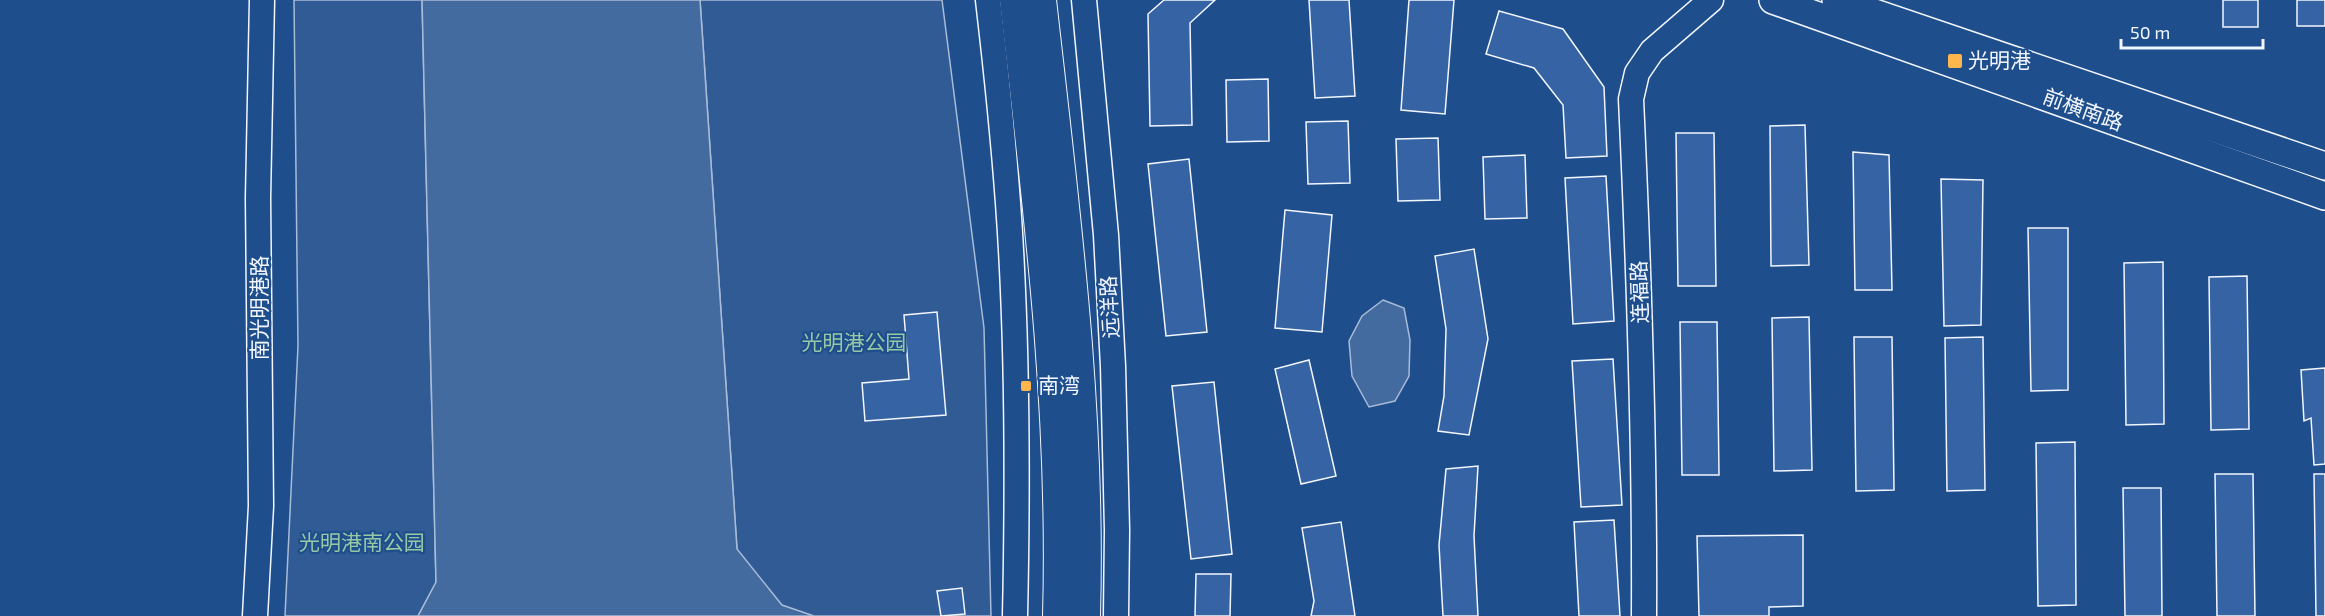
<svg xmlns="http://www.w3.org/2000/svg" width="2325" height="616" viewBox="0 0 2325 616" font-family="'Exo 2','Noto Sans SC',sans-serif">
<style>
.built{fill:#305b95;stroke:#a8bbd7;stroke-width:1.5}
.water{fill:#446ba0;stroke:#a8bbd7;stroke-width:1.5}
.building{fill:#3563a3;stroke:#f2f6ff;stroke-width:1.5}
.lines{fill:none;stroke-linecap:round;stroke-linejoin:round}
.secondary-casing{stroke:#f2f6ff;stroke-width:27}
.primary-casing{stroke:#f2f6ff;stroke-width:30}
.highway-casing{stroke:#f2f6ff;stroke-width:34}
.secondary{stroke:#1f4e8c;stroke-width:24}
.primary{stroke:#1f4e8c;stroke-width:27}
.highway{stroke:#1f4e8c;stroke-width:32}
.poi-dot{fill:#ffb74d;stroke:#1f4e8c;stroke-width:2}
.labels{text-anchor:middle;stroke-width:4.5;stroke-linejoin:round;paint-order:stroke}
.poi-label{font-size:21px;fill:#f2f6ff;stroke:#1f4e8c;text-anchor:start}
.street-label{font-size:21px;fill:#f2f6ff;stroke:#1f4e8c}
.park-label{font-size:21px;fill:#97c8a6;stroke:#1f4e8c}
</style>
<rect width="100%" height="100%" fill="#1f4e8c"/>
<g class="built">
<polygon points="294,0 422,0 436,583 418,616 285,616 298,346"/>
<polygon points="700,0 942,0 984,328 991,616 724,616 737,549"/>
</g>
<g class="water">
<polygon points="422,0 700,0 737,549 782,605 814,616 418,616 436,582"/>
<polygon points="1383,300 1404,308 1410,340 1409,376 1395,401 1369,407 1352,376 1349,341 1362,316"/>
</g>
<g class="building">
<polygon points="1164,0 1215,0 1190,23 1192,125 1150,126 1148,14"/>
<polygon points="1309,0 1349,0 1355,96 1315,98"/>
<polygon points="1409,0 1454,0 1445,114 1401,110"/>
<rect x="2223" y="0" width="35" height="27"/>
<rect x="2297" y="0" width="28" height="26"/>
<polygon points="1499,11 1563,29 1604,87 1607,156 1566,158 1563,105 1534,68 1486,54"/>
<polygon points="1268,79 1269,141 1227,142 1226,80"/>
<polygon points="1348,121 1350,183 1308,184 1306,122"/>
<polygon points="1805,125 1809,265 1771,266 1770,126"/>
<polygon points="1676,133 1714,133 1716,286 1678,286"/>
<polygon points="1438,138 1440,200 1398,201 1396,139"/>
<polygon points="1853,152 1889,155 1892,290 1855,290"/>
<polygon points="1525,155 1527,218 1485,219 1483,157"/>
<polygon points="1189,159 1207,332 1166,336 1148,164"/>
<polygon points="1606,176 1614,321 1573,324 1565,178"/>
<polygon points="1941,179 1983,180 1981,325 1944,326"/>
<polygon points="1285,210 1332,215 1322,332 1275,328"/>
<polygon points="2028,228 2068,228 2068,390 2031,391"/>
<polygon points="1474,249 1488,339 1469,435 1438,431 1444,396 1446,329 1435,256"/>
<polygon points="2163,262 2164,424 2126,425 2124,263"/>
<polygon points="2247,276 2249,429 2211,430 2209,277"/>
<polygon points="937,312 946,415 865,421 862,383 909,379 904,315"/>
<polygon points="1809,317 1812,470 1774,471 1772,318"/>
<polygon points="1680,322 1717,322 1719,475 1682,475"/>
<polygon points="1854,337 1892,337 1894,490 1856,491"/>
<polygon points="1983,337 1985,490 1947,491 1945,338"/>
<polygon points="1613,359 1622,505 1581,507 1572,361"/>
<polygon points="1309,360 1336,476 1301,484 1275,369"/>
<polygon points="2325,368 2325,464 2314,465 2311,418 2304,421 2301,370"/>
<polygon points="1214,382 1232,554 1191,559 1172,386"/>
<polygon points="2075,442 2076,605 2038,606 2036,443"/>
<polygon points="1478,466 1474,536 1478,616 1443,616 1439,545 1446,469"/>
<polygon points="2215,474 2253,474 2255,616 2217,616"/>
<polygon points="2314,474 2325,474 2325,616 2316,616"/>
<polygon points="2123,488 2161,488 2162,616 2125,616"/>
<polygon points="1614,520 1620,616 1579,616 1574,522"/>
<polygon points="1341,522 1355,616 1311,616 1314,601 1302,528"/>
<polygon points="1803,535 1803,606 1769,607 1769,616 1699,616 1697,536"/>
<polygon points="1196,574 1231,574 1230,616 1195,616"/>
<polygon points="962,588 965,614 941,616 937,591"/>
</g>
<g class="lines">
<g class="secondary-casing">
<g id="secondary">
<path d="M988 0C996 68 1003 135 1008 203 1018 340 1018 479 1015 616"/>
<polyline points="1084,0 1106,235 1113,366 1117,530 1116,616"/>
<polyline points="255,616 261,506 258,198 262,0"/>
<path d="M1644 616C1645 444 1639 272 1631 99L1637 73 1652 51 1711 0"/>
</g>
</g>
<g class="primary-casing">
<g id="primary">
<polyline points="1773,0 2325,196"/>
<polyline points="1836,0 2325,166"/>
</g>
</g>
<g class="highway-casing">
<g id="highway">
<path d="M1016 0C1039 205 1065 409 1059 616"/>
<path d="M1040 0C1063 205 1090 409 1084 616"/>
</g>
</g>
<use href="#secondary" class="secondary"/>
<use href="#primary" class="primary"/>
<use href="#highway" class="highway"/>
</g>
<g class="poi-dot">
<rect x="1947" y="53" width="16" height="16" rx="3"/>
<rect x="1020" y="380" width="12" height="12" rx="3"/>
</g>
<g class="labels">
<g class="poi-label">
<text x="1968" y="68">光明港</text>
<text x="1038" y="393">南湾</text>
</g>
<g class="street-label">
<text transform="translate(2083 110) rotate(20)" y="7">前横南路</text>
<text transform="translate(1640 292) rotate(-92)" y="7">连福路</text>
<text transform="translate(1110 307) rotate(-93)" y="7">远洋路</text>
<text transform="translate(260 308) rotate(-90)" y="7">南光明港路</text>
</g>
<g class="park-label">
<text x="854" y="350">光明港公园</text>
<text x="362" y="550">光明港南公园</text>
</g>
</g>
<path d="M2121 39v9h142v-9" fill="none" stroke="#f2f6ff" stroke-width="3"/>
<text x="2130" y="39" font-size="18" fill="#f2f6ff" stroke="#1f4e8c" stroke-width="4.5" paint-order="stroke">50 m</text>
</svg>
